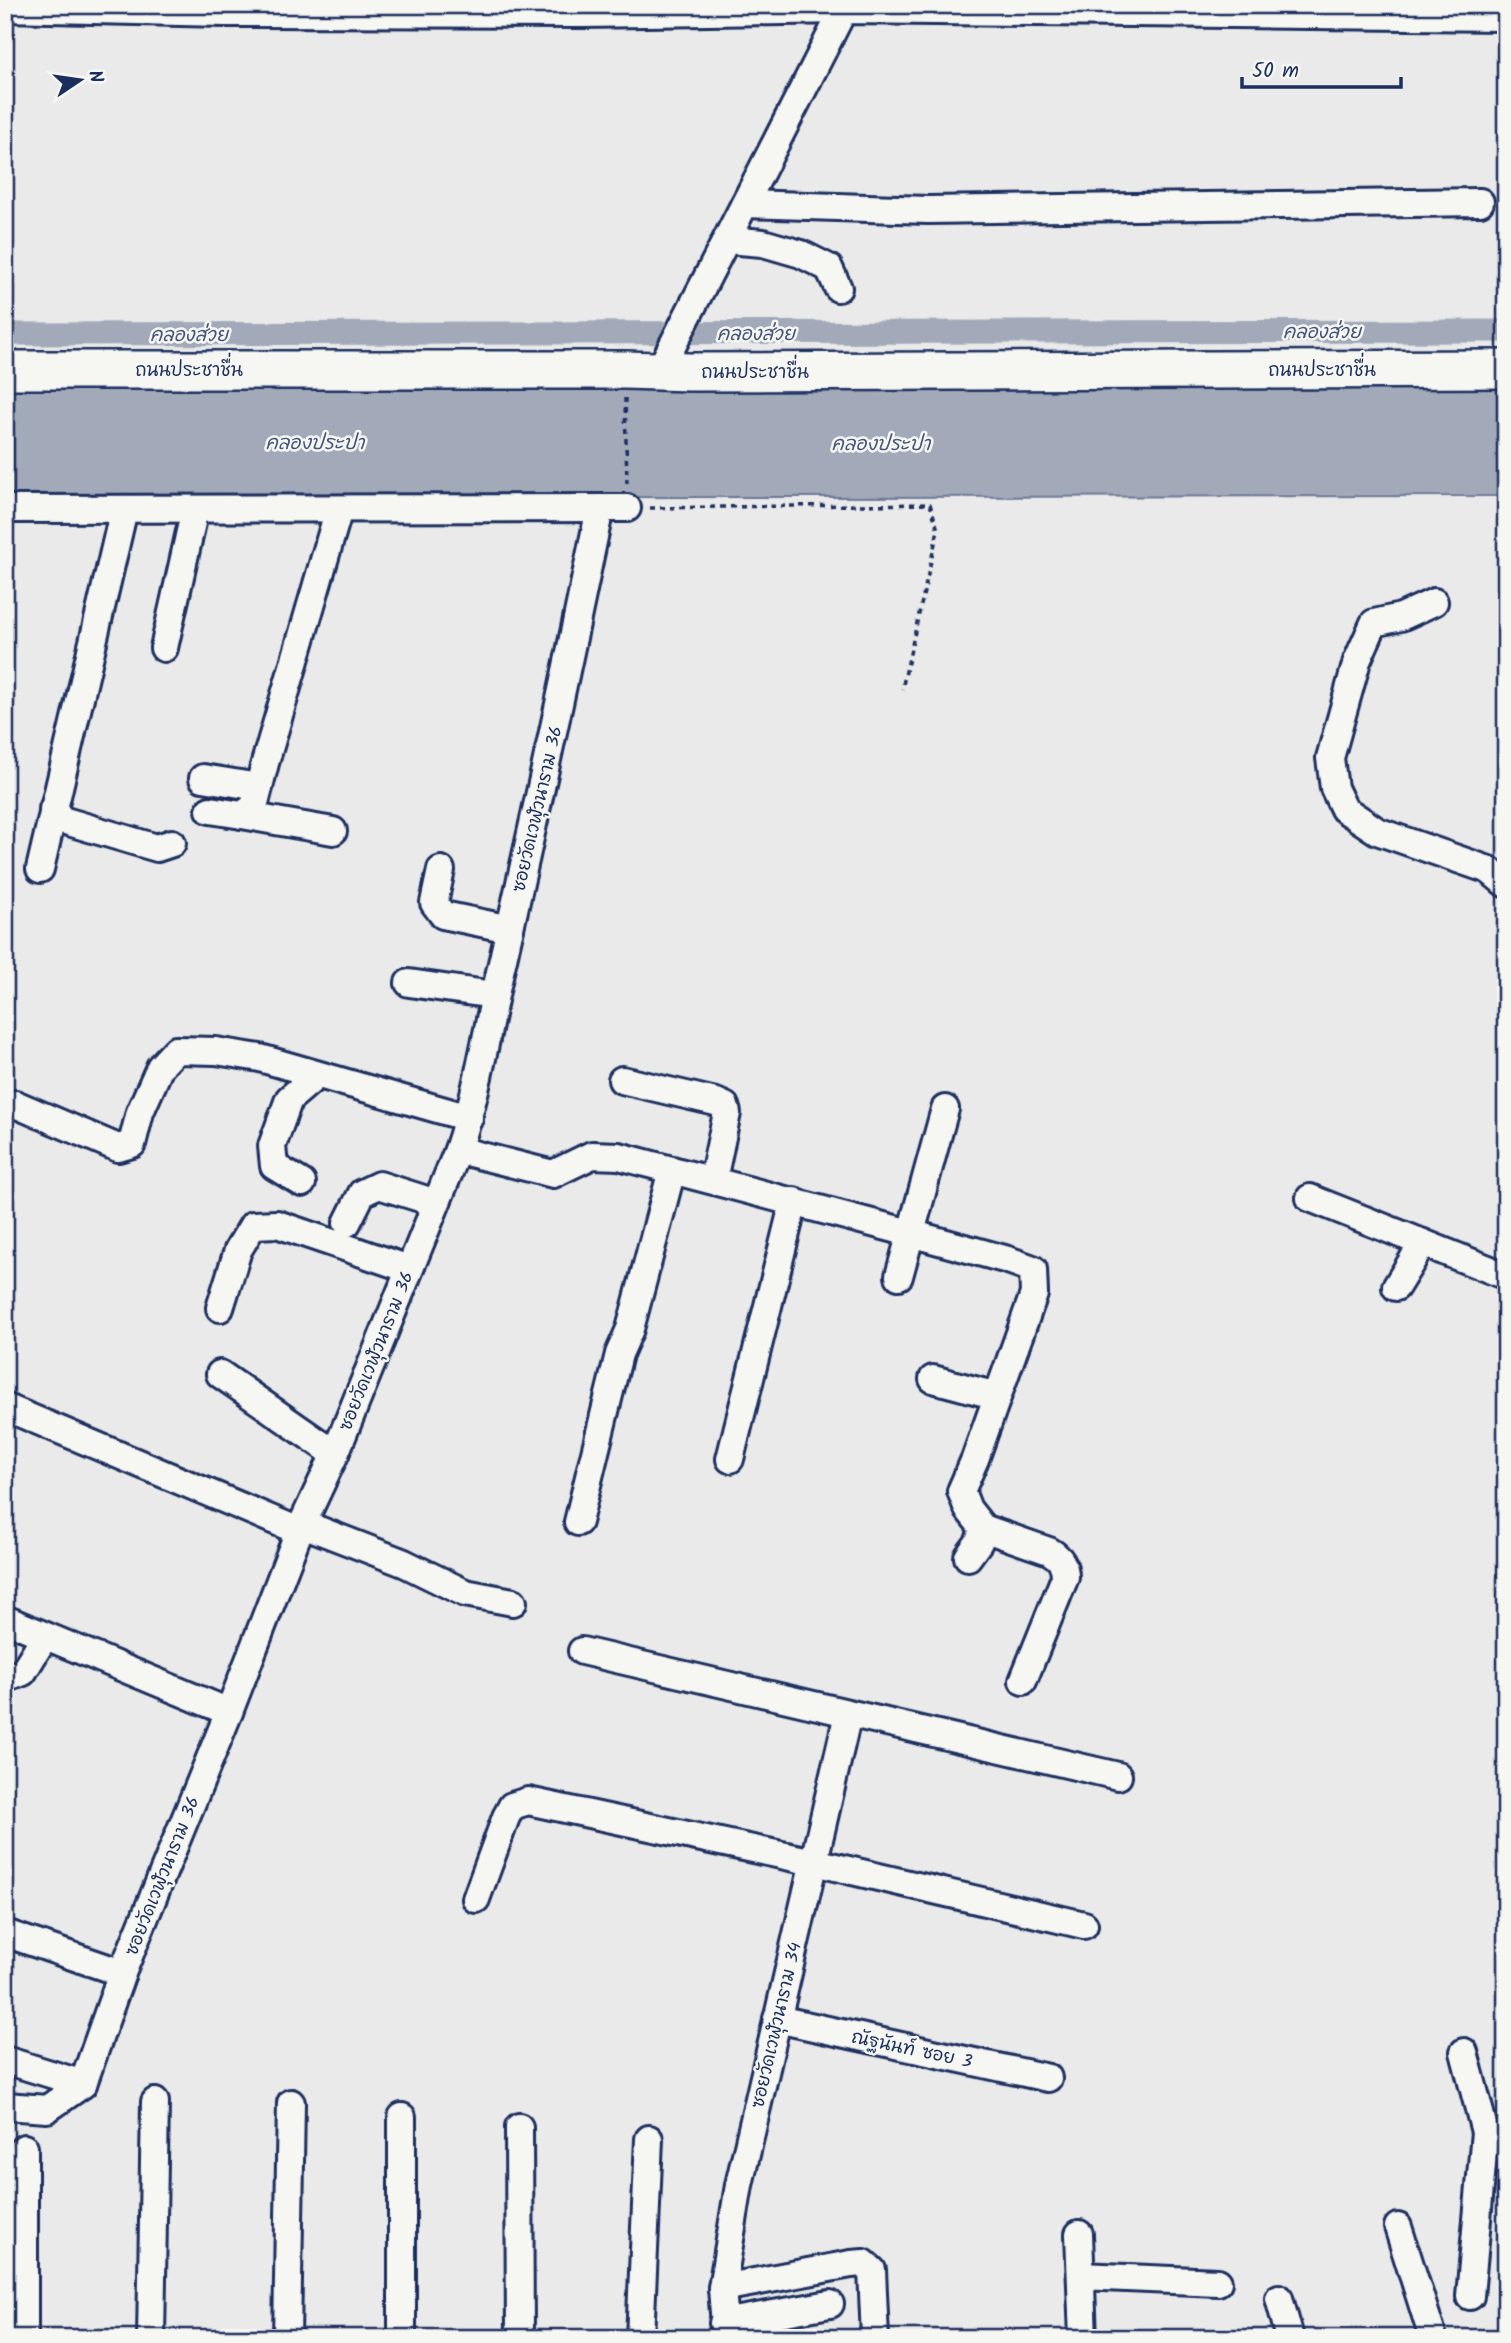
<svg xmlns="http://www.w3.org/2000/svg" width="1511" height="2343" viewBox="0 0 1511 2343" font-family="Kalam,'Playpen Sans Thai',sans-serif">
<style>
.water{fill:#a2aaba;stroke:#6c7995;stroke-width:2}
.lines{fill:none;stroke-linecap:round;stroke-linejoin:round}
.canal{stroke:#a2aaba;stroke-width:23}
.street-casing{stroke:#1b2f5e;stroke-width:32}
.secondary-casing{stroke:#1b2f5e;stroke-width:42}
.path{stroke:#1b2f5e;stroke-width:3.5;stroke-dasharray:5 5;stroke-linecap:butt}
.street{stroke:#f6f6f2;stroke-width:26}
.secondary{stroke:#f6f6f2;stroke-width:37}
.labels{text-anchor:middle;stroke-width:5;stroke-linejoin:round;paint-order:stroke}
.street-label{font-size:18px;fill:#1b2f5e;stroke:#f6f6f2}
.water-label{font-size:19px;font-style:italic;fill:#44547a;stroke:#f6f6f2}
</style>
<rect width="100%" height="100%" fill="#e9eae9"/>
<filter id="ink" filterUnits="userSpaceOnUse"><feTurbulence type="fractalNoise" baseFrequency=".0143" numOctaves="2"/><feDisplacementMap in="SourceGraphic" scale="14" xChannelSelector="R" yChannelSelector="G"/><feConvolveMatrix kernelMatrix="1 2 1 2 8 2 1 2 1" color-interpolation-filters="sRGB"/></filter>
<g filter="url(#ink)">
<polygon class="water" points="1506,385 1506,496 5,498 5,388"/>
<g class="lines">
<polyline class="canal" points="5,334 1506,331"/>
<g class="street-casing">
<g id="street">
<polyline points="5,8 224,13 583,14 844,10 1506,17"/>
<polyline points="745,204 928,210 1480,202"/>
<polyline points="727,240 763,243 801,254 829,268 838,288"/>
<polyline points="659,372 846,5"/>
<polyline points="5,509 627,508"/>
<polyline points="1434,602 1401,617 1374,623 1357,661 1330,758 1334,788 1344,809 1377,831 1489,870 1506,884"/>
<polyline points="164,648 195,509"/>
<polyline points="203,778 259,787"/>
<polyline points="53,809 62,820 157,848 172,843"/>
<polyline points="210,810 242,815 254,807 265,763 339,509"/>
<polyline points="242,815 333,831"/>
<polyline points="40,869 124,509"/>
<polyline points="441,870 434,903 443,915 510,929"/>
<polyline points="409,983 494,995"/>
<polyline points="622,1080 716,1102 725,1106 727,1113 713,1180"/>
<polyline points="15,1104 118,1148 132,1144 140,1112 160,1067 176,1050 216,1051 260,1058 469,1118"/>
<polyline points="458,1150 553,1174 592,1155 619,1156 910,1233 1008,1260 1033,1269 1034,1294 975,1459 961,1491 968,1509 983,1528 979,1542 968,1557"/>
<polyline points="302,1183 274,1166 272,1146 289,1099 316,1076"/>
<polyline points="1310,1198 1506,1276"/>
<polyline points="347,1223 362,1193 379,1185 436,1203"/>
<polyline points="899,1276 945,1109"/>
<polyline points="1396,1287 1423,1243"/>
<polyline points="220,1308 238,1250 253,1225 277,1224 409,1269"/>
<polyline points="220,1374 335,1454"/>
<polyline points="933,1379 997,1396"/>
<polyline points="5,1407 299,1531"/>
<polyline points="730,1459 794,1201"/>
<polyline points="578,1522 619,1354 630,1329 672,1170"/>
<polyline points="303,1524 404,1563 465,1593 513,1602"/>
<path d="M983 1528 1049 1551C1060 1557 1065 1564 1065 1577L1023 1681"/>
<polyline points="5,1619 229,1712"/>
<polyline points="582,1651 1118,1776"/>
<polyline points="5,1676 10,1677 23,1672 45,1636"/>
<polyline points="476,1899 506,1817 512,1806 528,1801 814,1862 1084,1925"/>
<polyline points="5,1933 122,1973"/>
<polyline points="777,2019 1048,2078"/>
<polyline points="1464,2052 1485,2132 1470,2296"/>
<polyline points="5,2060 83,2084"/>
<path d="M5 2106 47 2109 83 2084 122 1973 229 1712 299 1531 335 1454 458 1150C479 1088 488 1022 503 959 537 809 569 659 600 508"/>
<polyline points="519,2127 520,2338"/>
<polyline points="1398,2227 1433,2338"/>
<polyline points="1079,2234 1083,2338"/>
<polyline points="1081,2276 1218,2282"/>
<polyline points="722,2288 851,2264 864,2263 872,2270 875,2338"/>
<polyline points="1279,2298 1290,2338"/>
<polyline points="723,2323 830,2304"/>
<polyline points="24,2338 24,2148"/>
<polyline points="151,2338 155,2102"/>
<polyline points="287,2338 291,2103"/>
<polyline points="402,2338 402,2117"/>
<polyline points="640,2338 649,2139"/>
<polyline points="726,2338 722,2288 739,2185 848,1714"/>
</g>
</g>
<g class="secondary-casing">
<polyline id="secondary" points="5,370 625,370 690,372 1506,369"/>
</g>
<g class="path">
<polyline points="625,398 627,485"/>
<polyline points="650,508 930,504 938,530 902,689"/>
</g>
<use href="#street" class="street"/>
<use href="#secondary" class="secondary"/>
</g>
</g>
<g class="labels">
<g class="street-label">
<text x="189" y="376">ถนนประชาชื่น</text>
<text x="1322" y="376">ถนนประชาชื่น</text>
<text x="755" y="378">ถนนประชาชื่น</text>
<text transform="translate(537 809) rotate(-77)" y="6">ซอยวัดเวฬุวนาราม 36</text>
<text transform="translate(376 1351) rotate(-68)" y="6">ซอยวัดเวฬุวนาราม 36</text>
<text transform="translate(162 1876) rotate(-68)" y="6">ซอยวัดเวฬุวนาราม 36</text>
<text transform="translate(776 2025) rotate(-77)" y="6">ซอยวัดเวฬุวนาราม 34</text>
<text transform="translate(912 2049) rotate(12)" y="6">ณัฐนันท์ ซอย 3</text>
</g>
<g class="water-label">
<text x="1322" y="338">คลองส่วย</text>
<text x="756" y="340">คลองส่วย</text>
<text x="189" y="341">คลองส่วย</text>
<text x="315" y="449">คลองประปา</text>
<text x="881" y="450">คลองประปา</text>
</g>
</g>
<rect width="1511" height="2343" fill="none" stroke="#f6f6f2" stroke-width="28"/>
<rect x="14" y="14" width="1483" height="2315" fill="none" stroke="#1b2f5e" stroke-width="2.5" filter="url(#ink)"/>
<g transform="translate(80 80) rotate(77)" stroke="#f6f6f2" stroke-width="5" paint-order="stroke">
<path d="M0-5L12 26L0 18L-12 26Z" fill="#1b2f5e"/>
<text y="-10" font-size="19" font-weight="bold" text-anchor="middle" fill="#1b2f5e">N</text>
</g>
<path d="M1242 77v10h159v-10" fill="none" stroke="#1b2f5e" stroke-width="3.5"/>
<text x="1252" y="77" font-size="21" fill="#1b2f5e" stroke="#f6f6f2" stroke-width="5" paint-order="stroke">50 m</text>
</svg>
